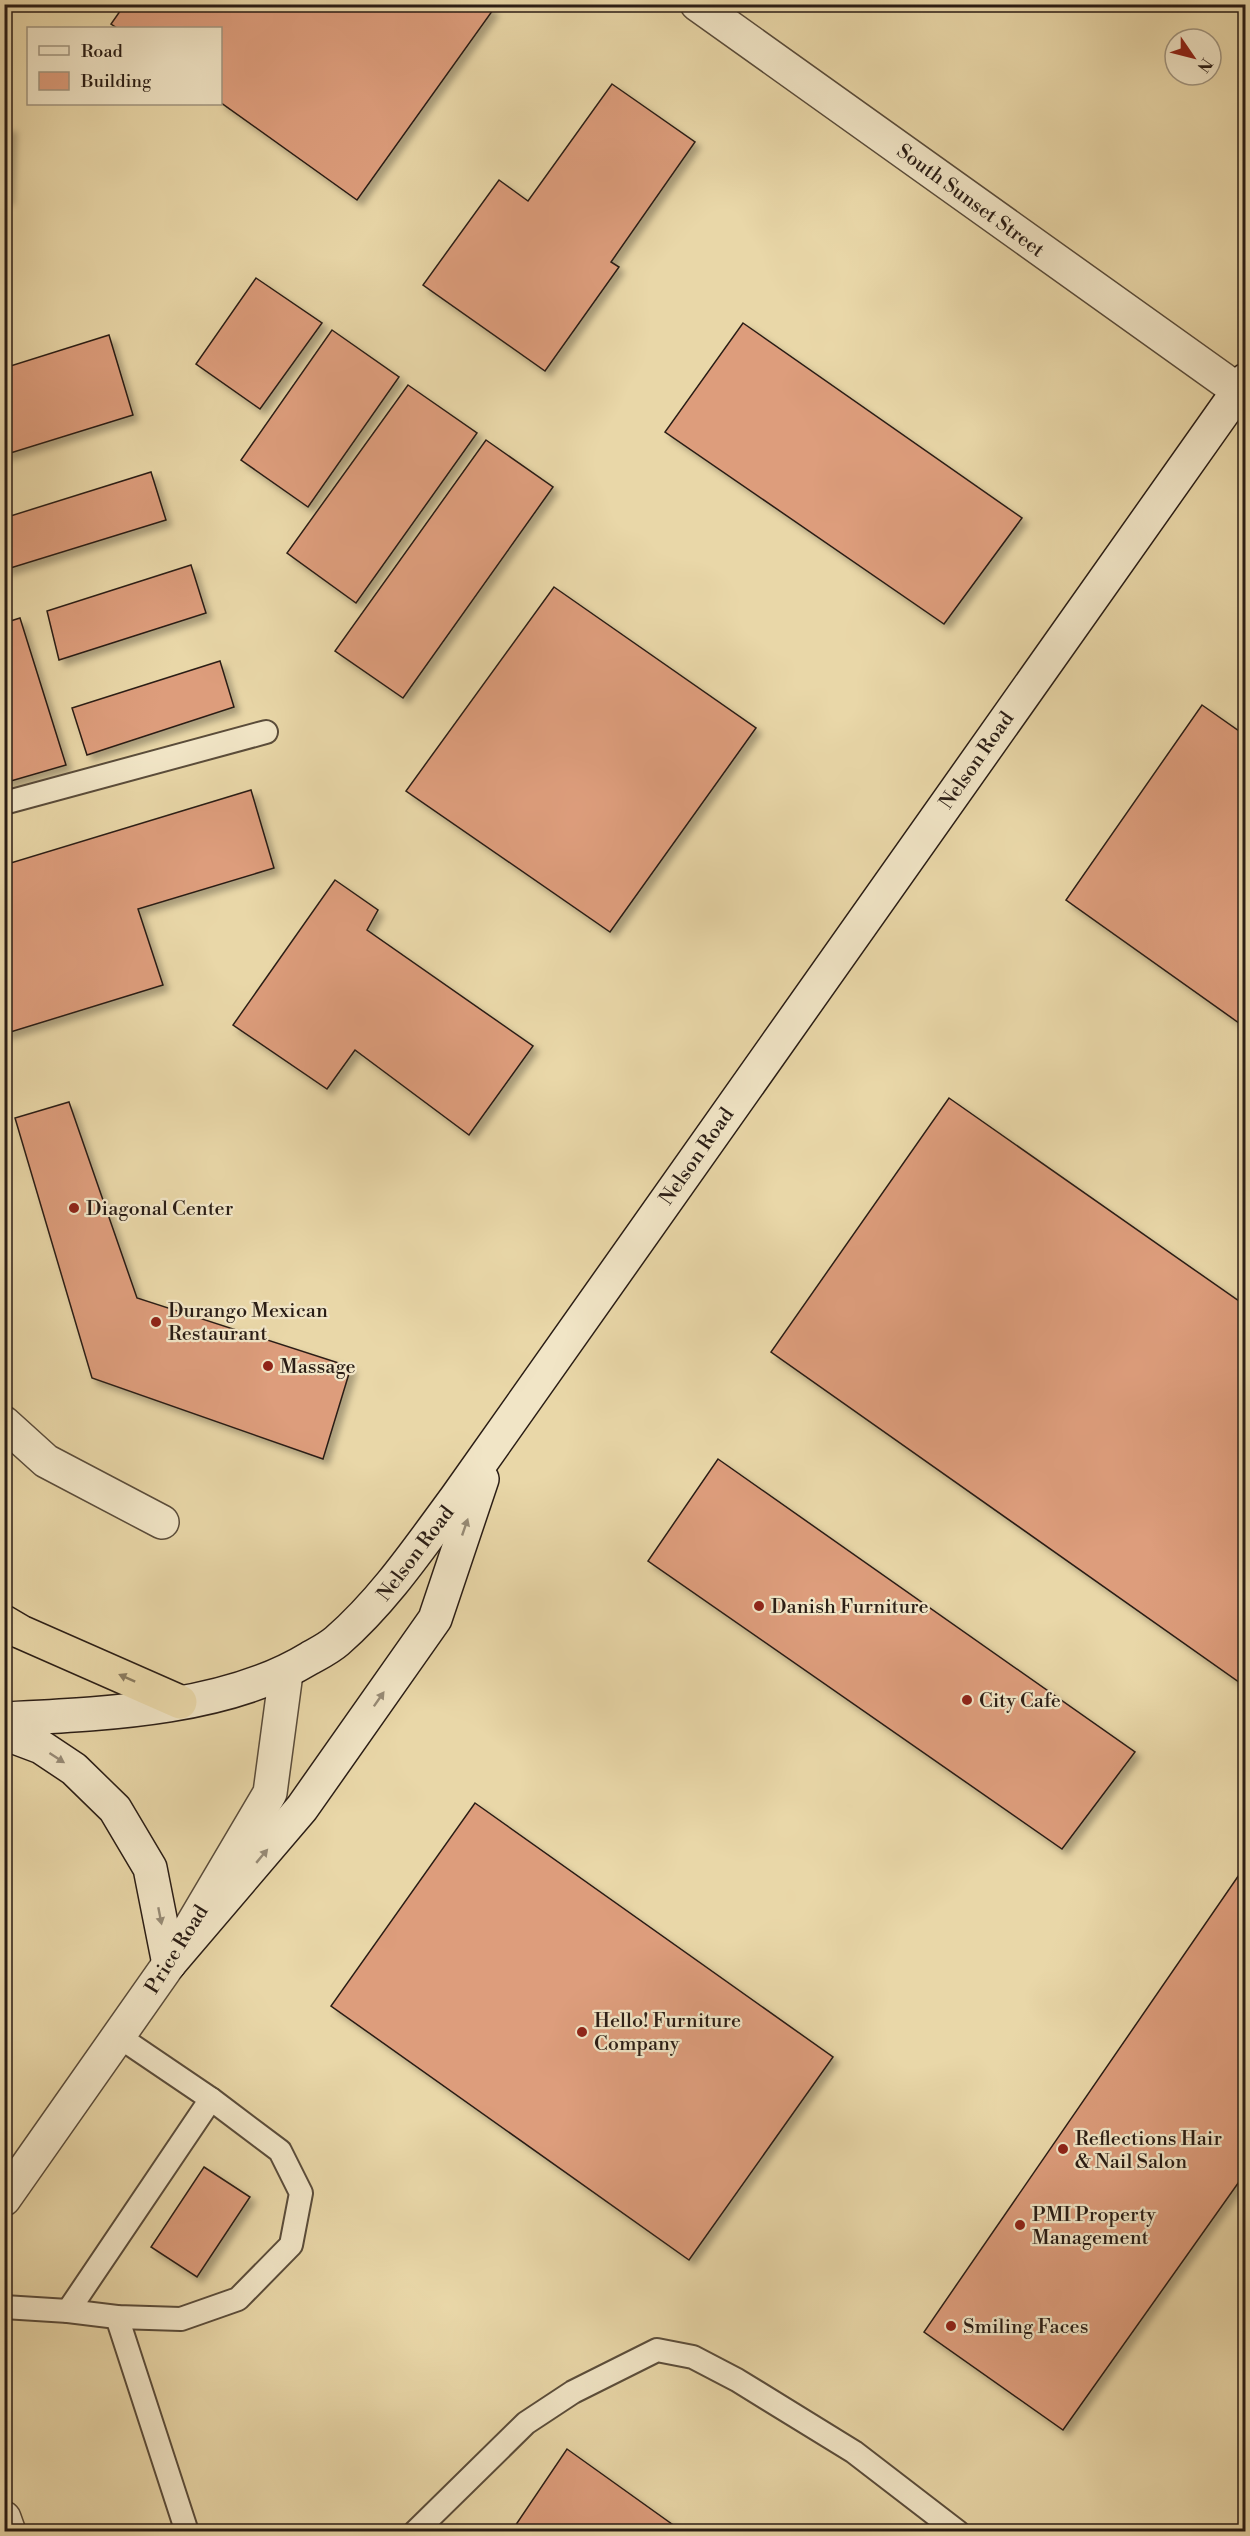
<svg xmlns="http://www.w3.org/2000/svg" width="1250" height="2536" viewBox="0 0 1250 2536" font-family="'Libre Bodoni',serif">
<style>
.building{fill:#dd9d7b;stroke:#2a1d15;stroke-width:1.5;filter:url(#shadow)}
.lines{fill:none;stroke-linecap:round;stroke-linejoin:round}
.service-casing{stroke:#5a4c3a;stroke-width:26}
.minor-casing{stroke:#5a4c3a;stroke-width:36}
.tertiary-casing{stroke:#5a4c3a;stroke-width:36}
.secondary-casing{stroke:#2a1d15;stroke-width:36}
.trunk-casing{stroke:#2a1d15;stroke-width:36}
.service{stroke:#f1e5c6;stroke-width:22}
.minor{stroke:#f1e5c6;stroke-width:33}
.tertiary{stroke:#f1e5c6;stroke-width:33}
.secondary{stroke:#f1e5c6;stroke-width:33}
.trunk{stroke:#e9d7a8;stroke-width:33}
.oneway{fill:#978b76}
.oneway2{fill:#8a7a5e}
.poi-dot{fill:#8f2418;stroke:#f1e5c6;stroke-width:2}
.labels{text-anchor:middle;stroke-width:4.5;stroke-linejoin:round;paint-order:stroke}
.street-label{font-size:20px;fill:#2a1d15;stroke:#f1e5c6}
.poi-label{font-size:20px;fill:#2a1d15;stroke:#f1e5c6;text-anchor:start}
</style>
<defs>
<filter id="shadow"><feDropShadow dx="5.5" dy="5.5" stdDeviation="3" flood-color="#0004"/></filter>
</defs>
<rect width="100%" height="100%" fill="#e9d7a8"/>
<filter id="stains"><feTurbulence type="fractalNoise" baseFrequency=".00333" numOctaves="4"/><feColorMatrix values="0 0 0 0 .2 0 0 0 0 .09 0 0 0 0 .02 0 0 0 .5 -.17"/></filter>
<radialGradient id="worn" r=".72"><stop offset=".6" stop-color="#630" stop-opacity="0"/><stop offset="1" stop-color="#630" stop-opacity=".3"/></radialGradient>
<g class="building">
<polygon points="125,4 485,4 493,10 357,200 220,102 220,28 117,28 111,24"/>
<polygon points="612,84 695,142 611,262 619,267 545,371 423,285 499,180 528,201"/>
<polygon points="4,126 11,127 8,199 4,199"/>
<polygon points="256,278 322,323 260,409 196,364"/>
<polygon points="743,323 1022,518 944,624 665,432"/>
<polygon points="332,330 399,377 308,507 241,460"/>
<polygon points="109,335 133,415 4,455 4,368"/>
<polygon points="408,385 477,433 356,603 287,553"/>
<polygon points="486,440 553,487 403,698 335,651"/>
<polygon points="151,472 166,520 4,570 4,518"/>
<polygon points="191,565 206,613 59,660 47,611"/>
<polygon points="554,587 756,728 610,932 406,791"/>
<polygon points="20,618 66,765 4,783 4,623"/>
<polygon points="220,661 234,707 87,755 72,708"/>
<polygon points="1202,705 1246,736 1246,1028 1066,900"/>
<polygon points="251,790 274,868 138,909 163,985 4,1034 4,865"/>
<polygon points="335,880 378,910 367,930 533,1046 469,1135 355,1050 327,1089 233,1025"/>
<polygon points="949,1098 1246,1306 1246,1687 771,1352"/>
<polygon points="69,1102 137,1298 351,1367 323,1459 92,1378 15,1118"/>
<polygon points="718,1459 1135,1752 1062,1849 648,1561"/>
<polygon points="475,1803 833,2057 689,2260 331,2006"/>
<polygon points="1241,1872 1246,1875 1246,2172 1063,2430 924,2332"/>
<polygon points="204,2167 250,2197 197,2277 151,2247"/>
<polygon points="567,2449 683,2532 511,2532"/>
</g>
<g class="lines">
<g class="service-casing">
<g id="service">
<polyline points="4,803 266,732"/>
<polyline points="4,2307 68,2311 117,2317 181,2319 238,2299 291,2245 301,2193 280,2151 211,2099 118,2036"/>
<polyline points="68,2311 211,2099"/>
<polyline points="117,2317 187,2532"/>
<polyline points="415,2532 526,2423 573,2392 657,2350 693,2357 737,2380 854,2452 958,2532"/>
</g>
</g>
<g class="minor-casing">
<g id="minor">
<polyline points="4,1423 46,1461 162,1522"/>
<polyline points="4,2199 169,1964 270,1793 286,1673"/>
<polyline points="4,2518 9,2532"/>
</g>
</g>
<g class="tertiary-casing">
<polyline id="tertiary" points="697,4 1246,396"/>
</g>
<g class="secondary-casing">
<g id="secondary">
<path d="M4 1719C102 1714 225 1710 310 1658 319 1653 329 1648 337 1641 384 1600 419 1548 456 1498L1246 380"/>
<polyline points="4,1733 41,1747 74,1769 115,1809 150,1868 169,1964"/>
<polyline points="169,1964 302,1808 435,1619 482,1479"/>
</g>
</g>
<g class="trunk-casing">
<polyline id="trunk" points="4,1622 21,1632 180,1702"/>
</g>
<use href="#service" class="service"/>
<use href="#minor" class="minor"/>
<use href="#tertiary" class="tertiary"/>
<use href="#secondary" class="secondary"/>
<use href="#trunk" class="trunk"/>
</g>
<defs><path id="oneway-solid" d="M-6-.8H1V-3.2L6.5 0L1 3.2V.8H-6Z" transform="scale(1.5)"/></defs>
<g class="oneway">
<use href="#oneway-solid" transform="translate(465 1527) rotate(-71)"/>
<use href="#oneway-solid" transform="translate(379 1699) rotate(-55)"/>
<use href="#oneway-solid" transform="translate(57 1758) rotate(33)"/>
<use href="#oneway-solid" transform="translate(262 1856) rotate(-50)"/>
<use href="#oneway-solid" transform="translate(160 1916) rotate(79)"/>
</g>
<use class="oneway2" href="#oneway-solid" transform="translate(127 1678) rotate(-156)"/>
<g class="poi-dot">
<circle cx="74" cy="1208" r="6"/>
<circle cx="156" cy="1322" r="6"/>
<circle cx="268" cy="1366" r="6"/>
<circle cx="759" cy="1606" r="6"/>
<circle cx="967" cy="1700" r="6"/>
<circle cx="582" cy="2032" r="6"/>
<circle cx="1063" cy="2149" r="6"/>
<circle cx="1020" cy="2225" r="6"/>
<circle cx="951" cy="2326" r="6"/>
</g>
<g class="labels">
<g class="street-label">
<text transform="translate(971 200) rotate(36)" y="7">South Sunset Street</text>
<text transform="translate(976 760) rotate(-55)" y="7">Nelson Road</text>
<text transform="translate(696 1156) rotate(-55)" y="7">Nelson Road</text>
<text transform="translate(415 1553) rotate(-53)" y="7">Nelson Road</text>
<text transform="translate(176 1949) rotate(-58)" y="7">Price Road</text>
</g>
<g class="poi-label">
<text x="86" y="1215">Diagonal Center</text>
<text x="168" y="1317">Durango Mexican<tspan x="168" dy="23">Restaurant</tspan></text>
<text x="280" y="1373">Massage</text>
<text x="771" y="1613">Danish Furniture</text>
<text x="979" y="1707">City Cafe</text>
<text x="594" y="2027">Hello! Furniture<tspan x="594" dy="23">Company</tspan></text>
<text x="1075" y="2145">Reflections Hair<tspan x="1075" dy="23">&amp; Nail Salon</tspan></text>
<text x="1032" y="2221">PMI Property<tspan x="1032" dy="23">Management</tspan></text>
<text x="963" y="2333">Smiling Faces</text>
</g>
</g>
<rect width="1250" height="2536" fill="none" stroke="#e9d7a8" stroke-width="24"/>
<rect x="6" y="6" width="1238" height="2524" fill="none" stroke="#2a1d15" stroke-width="3"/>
<rect x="12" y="12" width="1226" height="2512" fill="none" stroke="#2a1d15" stroke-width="1.5"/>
<rect x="27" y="27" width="195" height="78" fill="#f1e5c6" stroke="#a1957f" stroke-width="1.5"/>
<rect x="39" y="46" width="30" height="9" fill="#f1e5c6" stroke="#a1957f" stroke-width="1.5"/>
<text x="81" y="57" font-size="18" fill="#2a1d15">Road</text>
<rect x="39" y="72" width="30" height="18" fill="#dd9d7b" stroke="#a1957f" stroke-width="1.5"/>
<text x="81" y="87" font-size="18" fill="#2a1d15">Building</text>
<g transform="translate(1193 57) rotate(125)"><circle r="28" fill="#f1e5c6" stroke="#a1957f" stroke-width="1.5"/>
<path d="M0-4.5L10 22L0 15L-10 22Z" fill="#8f2418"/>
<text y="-9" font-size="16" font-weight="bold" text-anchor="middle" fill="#2a1d15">N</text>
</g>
<rect width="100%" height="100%" filter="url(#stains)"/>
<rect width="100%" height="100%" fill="url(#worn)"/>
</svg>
